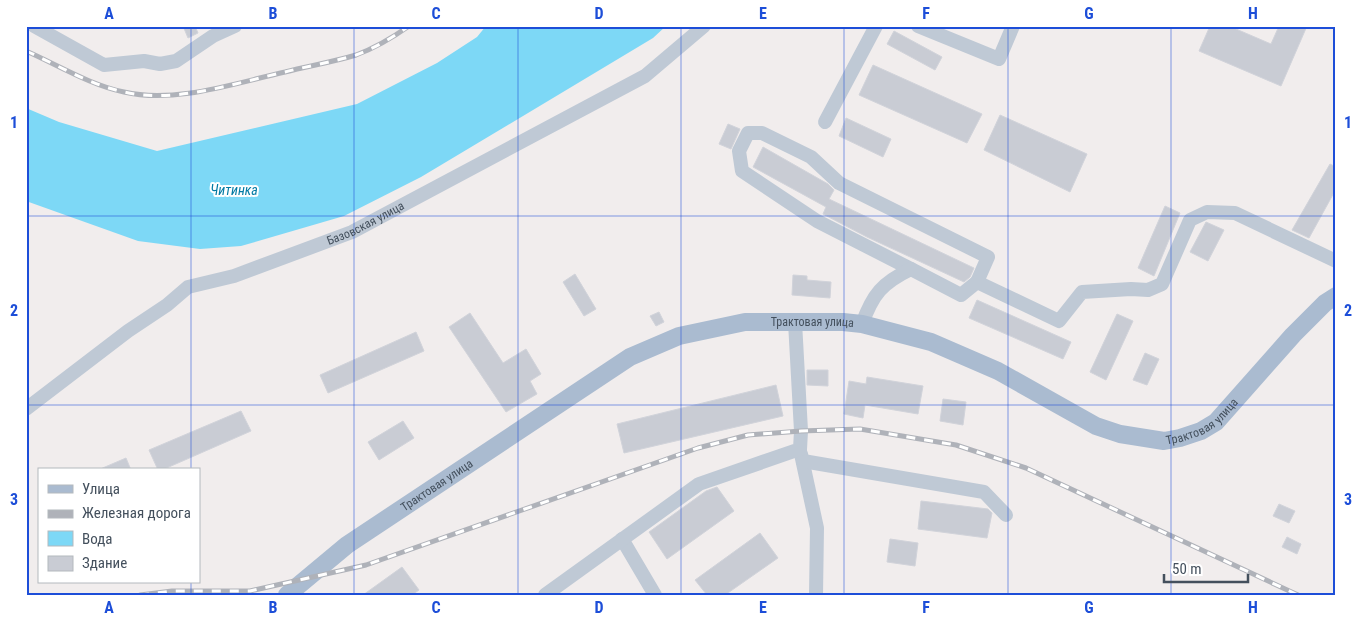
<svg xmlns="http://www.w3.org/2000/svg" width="1362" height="621" viewBox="0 0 1362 621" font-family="'Roboto Condensed',sans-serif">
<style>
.water{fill:#7dd8f6}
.building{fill:#c9ccd4;stroke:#d1d3da}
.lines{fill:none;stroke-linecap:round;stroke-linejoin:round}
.minor{stroke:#bfc9d5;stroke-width:14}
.major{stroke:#aabbd0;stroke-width:18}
.rail-casing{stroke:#afb2b9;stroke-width:5}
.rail{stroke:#fff;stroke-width:3;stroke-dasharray:9;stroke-linecap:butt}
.grid{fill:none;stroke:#1d4ed8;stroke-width:1;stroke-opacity:0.55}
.labels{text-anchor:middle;stroke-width:4;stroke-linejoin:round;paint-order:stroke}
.street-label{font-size:12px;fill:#44505d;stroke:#fff}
.water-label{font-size:14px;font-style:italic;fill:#027aa4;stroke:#fff}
.neatline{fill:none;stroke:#1d4ed8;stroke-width:2}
.grid-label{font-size:16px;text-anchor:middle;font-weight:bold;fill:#1d4ed8}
</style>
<rect width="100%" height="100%" fill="#f1eded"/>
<polygon class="water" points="486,26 666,26 653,38 421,177 344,216 241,246 200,249 138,241 26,201 26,108 59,122 157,151 357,104 437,63 477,37"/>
<g class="building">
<polygon points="183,26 195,26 198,33 188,38"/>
<polygon points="1210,26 1229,26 1271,44 1279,26 1307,26 1281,86 1199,51"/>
<polygon points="894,31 942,57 935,70 887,44"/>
<polygon points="873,65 982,114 967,143 859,95"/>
<polygon points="1000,115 1087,154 1070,192 984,150"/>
<polygon points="846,118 891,139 883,157 839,136"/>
<polygon points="728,124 740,129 731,149 719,144"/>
<polygon points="763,147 828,184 834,190 829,199 974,268 970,277 964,282 867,237 823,214 826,207 753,167"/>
<polygon points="1330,164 1336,167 1336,189 1309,238 1292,230"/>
<polygon points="1165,206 1180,213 1154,276 1138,268"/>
<polygon points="1206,222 1224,230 1208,261 1190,252"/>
<polygon points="575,274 596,309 584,316 563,282"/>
<polygon points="793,275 807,276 807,280 831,282 830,298 792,295"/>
<polygon points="977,300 1071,342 1063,359 969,318"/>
<polygon points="659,312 664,322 656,326 650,316"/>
<polygon points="470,313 503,363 526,349 541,374 530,381 537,394 506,412 449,327"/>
<polygon points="1117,314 1133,321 1106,380 1090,372"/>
<polygon points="416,332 424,351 328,393 320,375"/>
<polygon points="1145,353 1159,359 1147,385 1133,380"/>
<polygon points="807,370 828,370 828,386 807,385"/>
<polygon points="867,377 923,386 918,414 865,405 863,418 844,414 849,381 866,384"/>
<polygon points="776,385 783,416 624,453 617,424"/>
<polygon points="943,399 966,402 963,425 940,421"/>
<polygon points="241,411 251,431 162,470 158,470 149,450"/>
<polygon points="403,421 414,438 379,460 368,442"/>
<polygon points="126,458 131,470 98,470"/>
<polygon points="717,487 734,511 667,559 649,532 706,491"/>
<polygon points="921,501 988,509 992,513 987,538 918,529"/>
<polygon points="1279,504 1295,511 1289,523 1273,516"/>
<polygon points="760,533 778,558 725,595 707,595 695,580"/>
<polygon points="1287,537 1301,544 1297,554 1282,547"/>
<polygon points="890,539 918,543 915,566 887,562"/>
<polygon points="402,567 419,590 412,595 363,595"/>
</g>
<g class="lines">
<g class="minor">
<polyline points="34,26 104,65 144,61 160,64 176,61 213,36 235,26"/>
<polyline points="918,26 999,59 1013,26"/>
<polyline points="825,122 876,26"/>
<polyline points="911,269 817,221 742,171 739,151 748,133 762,133 811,157 839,183 988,257 977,282"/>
<path d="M862 324C873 294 882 283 911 269L961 295 977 282 1059 321 1082 292 1131 289 1148 290 1162 284 1190 220 1207 212 1235 213 1336 261"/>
<path id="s1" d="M26 409 128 331 167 305 188 287 234 276 352 232 645 76 704 26"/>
<polyline points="801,454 817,528 816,595"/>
<polyline points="803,461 984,492 1006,515"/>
<polyline points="622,539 655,595"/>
<polyline points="545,595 699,484 800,449 801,431 795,322"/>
</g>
<path class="major" id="s2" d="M287 595 347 545 630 357 679 336 745 322H843L862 324 931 342 998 371 1096 426 1120 434 1164 441 1180 438 1201 431 1216 422 1293 335 1325 303 1336 296"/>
<g class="rail-casing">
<g id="rail">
<path d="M26 51C58 65 90 85 124 92 175 104 235 83 285 72 308 66 333 62 356 55 375 48 392 38 409 26"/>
<polyline points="140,595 172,591 250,591 366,565 698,448 748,435 801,431 860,429 956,445 1026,468 1298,595"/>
</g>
</g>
<use href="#rail" class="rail"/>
</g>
<path class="grid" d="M191 26V470M354 26V595M518 26V595M681 26V595M844 26V595M1008 26V595M1171 26V595M26 216H1336M26 405H1336M191 582V595"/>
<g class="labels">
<g class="street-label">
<text dy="4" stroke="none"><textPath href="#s1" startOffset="392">Базовская улица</textPath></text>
<text dy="4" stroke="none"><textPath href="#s2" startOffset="606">Трактовая улица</textPath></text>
<text dy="4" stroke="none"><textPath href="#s2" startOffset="1026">Трактовая улица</textPath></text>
<text dy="4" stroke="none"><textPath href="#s2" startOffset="186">Трактовая улица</textPath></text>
</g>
<g class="water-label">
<text x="234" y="195">Читинка</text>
</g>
</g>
<rect width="1362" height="621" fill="none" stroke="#ffffff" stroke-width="55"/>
<rect x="38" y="468" width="162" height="115" fill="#ffffff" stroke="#b4b9be"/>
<rect x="48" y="485" width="25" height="8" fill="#aabbd0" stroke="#b4b9be"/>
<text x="82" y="494" font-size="15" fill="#44505d">Улица</text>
<rect x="48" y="510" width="25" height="8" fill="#afb2b9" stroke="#b4b9be"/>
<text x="82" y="518" font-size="15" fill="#44505d">Железная дорога</text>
<rect x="48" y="531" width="25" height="15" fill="#7dd8f6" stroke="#b4b9be"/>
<text x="82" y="544" font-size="15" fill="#44505d">Вода</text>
<rect x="48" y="556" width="25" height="15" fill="#c9ccd4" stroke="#b4b9be"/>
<text x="82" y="568" font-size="15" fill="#44505d">Здание</text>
<path d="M1164 574v8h84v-8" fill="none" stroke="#44505d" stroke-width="2.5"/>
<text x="1172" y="574" font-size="15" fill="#44505d" stroke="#ffffff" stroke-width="4" paint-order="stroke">50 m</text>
<rect x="28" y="28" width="1306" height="566" class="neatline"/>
<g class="grid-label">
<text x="109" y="19">A</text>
<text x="273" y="19">B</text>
<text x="436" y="19">C</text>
<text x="599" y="19">D</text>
<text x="763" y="19">E</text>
<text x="926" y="19">F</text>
<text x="1089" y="19">G</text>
<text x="1253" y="19">H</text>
<text x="14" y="128">1</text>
<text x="1348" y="128">1</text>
<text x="14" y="316">2</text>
<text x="1348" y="316">2</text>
<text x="14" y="505">3</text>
<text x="1348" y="505">3</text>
<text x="109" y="613">A</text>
<text x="273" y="613">B</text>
<text x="436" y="613">C</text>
<text x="599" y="613">D</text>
<text x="763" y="613">E</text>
<text x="926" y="613">F</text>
<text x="1089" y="613">G</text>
<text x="1253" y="613">H</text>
</g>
</svg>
